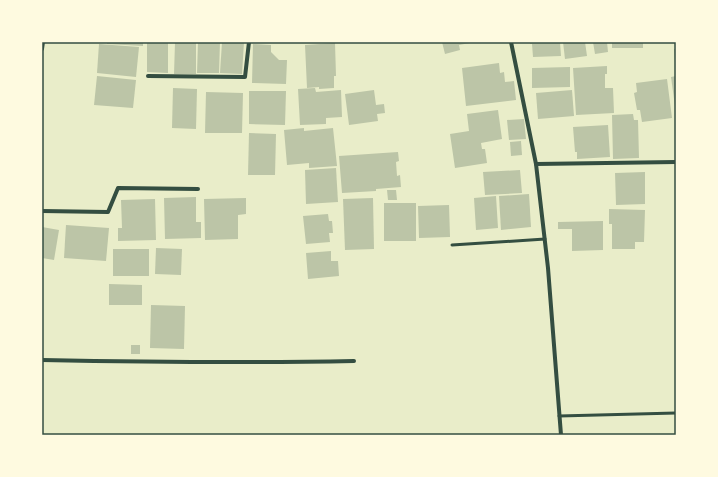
<svg xmlns="http://www.w3.org/2000/svg" width="718" height="477" viewBox="0 0 718 477" font-family="'DM Sans',sans-serif">
<style>
.building{fill:#bcc5a7}
.lines{fill:none;stroke-linecap:round;stroke-linejoin:round}
.service{stroke:#344e41;stroke-width:3}
.minor{stroke:#344e41;stroke-width:4}
.neatline{fill:none;stroke:#344e41;stroke-width:1.5}
</style>
<rect width="100%" height="100%" fill="#e9edc9"/>
<g class="building">
<polygon points="107,42 143,42 143,46 107,44"/>
<polygon points="147,42 168,42 168,73 147,72"/>
<polygon points="175,42 196,42 196,74 174,74"/>
<polygon points="198,42 220,42 219,73 197,73"/>
<polygon points="222,42 244,42 242,74 220,73"/>
<polygon points="442,42 470,42 470,43 459,45 460,50 445,54"/>
<polygon points="530,42 560,42 561,56 533,57 532,44 530,44"/>
<polygon points="563,42 585,42 587,56 565,59"/>
<polygon points="593,42 607,42 608,52 595,54"/>
<rect x="612" y="42" width="31" height="6"/>
<polygon points="335,43 336,76 334,76 334,88 319,89 319,87 307,88 305,45"/>
<polygon points="99,44 139,47 136,77 97,73"/>
<polygon points="253,44 271,45 271,52 279,60 287,60 286,84 252,83"/>
<polygon points="674,49 676,49 676,62 675,62"/>
<polygon points="499,63 500,73 504,72 505,82 514,81 516,100 466,106 462,68"/>
<polygon points="607,66 607,74 605,74 605,88 613,88 614,113 576,115 573,68"/>
<polygon points="570,67 570,87 532,88 532,68"/>
<polygon points="97,76 136,80 133,108 94,105"/>
<polygon points="676,76 676,106 675,106 671,77"/>
<polygon points="667,79 672,118 642,122 640,110 637,110 634,93 637,92 636,83"/>
<polygon points="173,88 197,89 196,129 172,128"/>
<polygon points="315,88 316,92 341,90 342,117 326,118 326,124 300,125 298,89"/>
<polygon points="374,90 376,105 384,104 385,113 377,114 378,121 349,125 345,94"/>
<polygon points="572,90 574,116 538,119 536,93"/>
<polygon points="249,91 286,91 285,125 249,124"/>
<polygon points="206,92 243,93 242,133 205,133"/>
<polygon points="498,110 502,139 481,143 482,149 485,149 487,163 455,168 450,134 469,131 467,114"/>
<polygon points="633,114 634,120 638,120 639,158 613,159 612,115"/>
<polygon points="524,119 526,139 509,140 507,120"/>
<polygon points="608,125 610,157 577,159 577,152 575,152 573,127"/>
<polygon points="304,128 304,131 333,128 337,166 309,168 309,163 287,165 284,130"/>
<polygon points="249,133 276,134 275,175 248,175"/>
<polygon points="521,141 522,155 511,156 510,142"/>
<polygon points="398,152 399,161 396,162 397,176 400,175 401,187 376,189 376,191 342,193 339,156"/>
<polygon points="336,168 338,202 306,204 305,170"/>
<polygon points="520,170 522,193 485,195 483,172"/>
<polygon points="645,172 645,204 616,205 615,173"/>
<polygon points="387,190 396,190 397,200 388,200"/>
<polygon points="529,194 531,227 501,230 499,196"/>
<polygon points="496,196 498,228 476,230 474,198"/>
<polygon points="196,197 196,222 201,222 201,238 165,239 164,198"/>
<polygon points="246,198 246,214 238,215 238,239 205,240 204,199"/>
<polygon points="373,198 374,249 345,250 343,199"/>
<polygon points="155,199 156,240 118,241 118,228 122,228 121,200"/>
<rect x="384" y="203" width="32" height="38"/>
<polygon points="449,205 450,237 419,238 418,206"/>
<polygon points="609,209 645,210 644,242 635,242 635,249 612,249 612,224 609,224"/>
<polygon points="328,214 329,221 332,221 333,233 329,233 330,242 306,244 303,216"/>
<polygon points="603,221 603,250 572,251 572,229 558,229 558,222"/>
<polygon points="66,225 109,228 106,261 64,258"/>
<polygon points="42,227 59,230 54,260 42,258"/>
<polygon points="156,248 182,249 181,275 155,274"/>
<rect x="113" y="249" width="36" height="27"/>
<polygon points="331,251 331,261 338,261 339,276 308,279 306,253"/>
<polygon points="109,284 142,285 142,305 109,305"/>
<polygon points="151,305 185,306 184,349 150,348"/>
<rect x="131" y="345" width="9" height="9"/>
</g>
<g class="lines">
<g class="service">
<polyline points="452,245 545,239"/>
<polyline points="559,416 676,413"/>
</g>
<g class="minor">
<polyline points="511,42 536,164 548,268 561,435"/>
<polyline points="42,49 43,42"/>
<polyline points="148,76 245,77 249,42"/>
<polyline points="536,164 676,162"/>
<polyline points="42,211 108,212 118,188 198,189"/>
<path d="M42 360C146 362 250 363 354 361"/>
</g>
</g>
<rect width="718" height="477" fill="none" stroke="#fefae0" stroke-width="86"/>
<rect x="43" y="43" width="632" height="391" class="neatline"/>
</svg>
